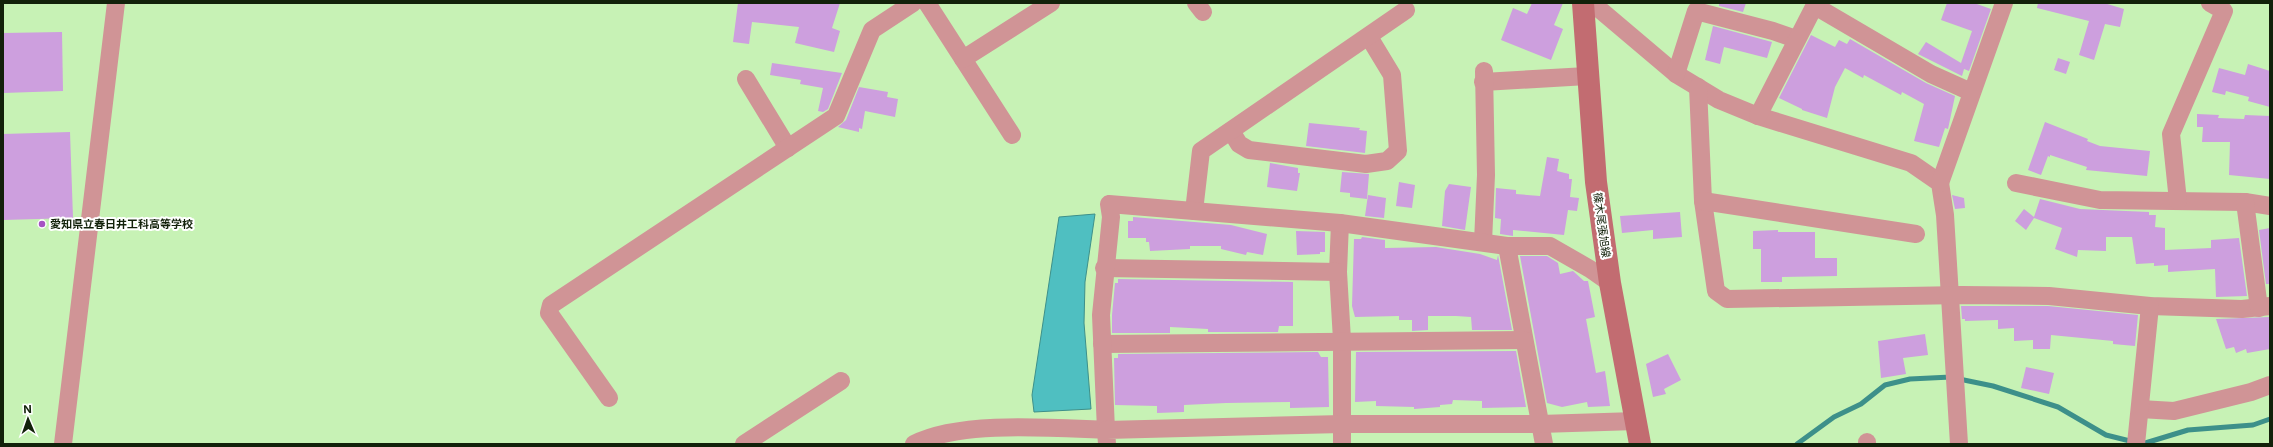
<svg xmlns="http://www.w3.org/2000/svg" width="2273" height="447" viewBox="0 0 2273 447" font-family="Inter,'Noto Sans JP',sans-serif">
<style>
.water{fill:#4fbfc1;stroke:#3d908a}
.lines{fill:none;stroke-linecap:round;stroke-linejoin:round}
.stream{stroke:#3d908a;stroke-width:5}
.building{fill:#cd9fde}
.minor{stroke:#d09496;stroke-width:18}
.secondary{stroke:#c26c71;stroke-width:22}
.poi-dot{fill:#a653c3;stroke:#fff;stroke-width:1.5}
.labels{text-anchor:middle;stroke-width:4;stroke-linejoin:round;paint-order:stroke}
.poi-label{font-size:11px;font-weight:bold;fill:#12210a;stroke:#fff;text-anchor:start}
.street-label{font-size:11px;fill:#12210a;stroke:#fff}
</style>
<rect width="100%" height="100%" fill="#c7f2b5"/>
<polygon class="water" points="1095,214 1085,282 1084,323 1091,409 1034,412 1032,395 1059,217"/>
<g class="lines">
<g class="stream">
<polyline points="1959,379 1993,386 2058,407 2106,435 2142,444 2188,430 2253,425 2270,419"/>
<polyline points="1797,444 1834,417 1861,404 1885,385 1910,379 1951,377"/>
</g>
</g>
<g class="building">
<polygon points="738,3 840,3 832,28 840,31 834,52 795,43 799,27 752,22 749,44 733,42"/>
<polygon points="1532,3 1563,3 1554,25 1563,29 1551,60 1501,40 1513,8 1527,14"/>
<polygon points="1719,3 1746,3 1743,12 1719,6"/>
<polygon points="1947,3 1974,3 1991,9 1969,71 1964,69 1962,76 1918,54 1926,42 1961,63 1972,31 1941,20"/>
<polygon points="2038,3 2104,3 2124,9 2120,27 2105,24 2094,60 2079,55 2089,21 2037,8"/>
<polygon points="1713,26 1772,42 1767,58 1724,47 1720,64 1705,60"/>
<polygon points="62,32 63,91 3,93 3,33"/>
<polygon points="1811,35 1835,47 1839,40 1847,44 1850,39 1926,83 1955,96 1948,129 1945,128 1939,147 1914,141 1924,104 1902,92 1901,95 1864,75 1863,78 1845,68 1835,87 1827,118 1802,110 1802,109 1779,98"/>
<polygon points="2058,58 2070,62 2066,74 2054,70"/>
<polygon points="772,63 842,73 828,109 823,112 818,111 823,88 800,84 801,80 770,75"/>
<polygon points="2248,64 2270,71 2270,107 2248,101 2249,97 2226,91 2225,95 2212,92 2219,68 2245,75"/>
<polygon points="859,87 888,92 887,97 898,99 895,117 865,111 862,129 859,128 859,132 838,127 846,120"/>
<polygon points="2197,114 2219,115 2218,118 2244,119 2245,115 2270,116 2270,179 2229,175 2230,142 2202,142 2203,127 2197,127"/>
<polygon points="2045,122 2088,139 2087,141 2100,146 2150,151 2147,176 2086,170 2087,167 2050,155 2050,157 2048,156 2041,175 2028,170"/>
<polygon points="1309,123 1360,128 1359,130 1367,131 1365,153 1306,146"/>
<polygon points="70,132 73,218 3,220 3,134"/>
<polygon points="1547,157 1559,159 1557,171 1569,174 1569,179 1572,179 1570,197 1579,198 1577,211 1568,210 1564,235 1513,230 1513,236 1500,234 1501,219 1495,218 1496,188 1516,190 1516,194 1540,196"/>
<polygon points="1270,163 1298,168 1298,173 1300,173 1297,191 1267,187"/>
<polygon points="1342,172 1369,174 1367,199 1350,197 1350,193 1340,192"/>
<polygon points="1399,182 1415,185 1412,208 1396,206"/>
<polygon points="1449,184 1471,187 1465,230 1442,226 1445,191"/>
<polygon points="1368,195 1386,198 1384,218 1365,216"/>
<polygon points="1952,195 1964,198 1965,208 1955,209"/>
<polygon points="2040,199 2080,209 2149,212 2149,215 2156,215 2155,227 2165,228 2165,250 2211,248 2211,240 2239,238 2247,296 2216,297 2215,269 2168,272 2168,265 2154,266 2154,263 2136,264 2132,237 2106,237 2106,251 2078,250 2077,257 2055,249 2062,228 2034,218 2026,230 2015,221 2024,209 2034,217"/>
<polygon points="1680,212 1682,237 1653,239 1653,230 1622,233 1620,216"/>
<polygon points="1133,217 1231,225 1267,234 1263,255 1247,252 1246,255 1221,249 1221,246 1190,246 1190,249 1150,251 1149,242 1146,242 1146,238 1128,238 1128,221 1133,221"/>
<polygon points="2270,228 2270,284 2266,284 2259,230"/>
<polygon points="1778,230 1778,232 1815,232 1815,258 1837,258 1837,276 1782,277 1782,282 1761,282 1761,249 1753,249 1753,231"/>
<polygon points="1296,231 1325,232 1325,252 1320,252 1320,254 1297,255"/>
<polygon points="1362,237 1385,240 1385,248 1436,247 1480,254 1497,260 1498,255 1512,330 1472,330 1471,317 1456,316 1428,316 1428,330 1412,331 1412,320 1399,320 1399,316 1355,317 1352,306 1354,239 1361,239"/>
<polygon points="1520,256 1547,256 1558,263 1560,274 1573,271 1584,281 1588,281 1595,317 1586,319 1596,373 1605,371 1610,406 1588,407 1587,402 1562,407 1547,403"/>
<polygon points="1118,279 1293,282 1293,326 1279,326 1278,332 1208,332 1208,329 1170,327 1170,333 1112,333 1112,315 1115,283 1118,283"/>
<polygon points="1961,306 2048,306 2138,315 2135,346 2113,344 2113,341 2051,335 2050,349 2033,349 2033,340 2014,341 2014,328 1998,329 1998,320 1965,321 1965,319 1962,319"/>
<polygon points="2270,317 2270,349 2247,353 2246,349 2236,353 2234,347 2226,349 2216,319"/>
<polygon points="1925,334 1928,355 1903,358 1906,374 1881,378 1878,341"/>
<polygon points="1516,351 1526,407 1482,408 1482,401 1453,400 1452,404 1440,405 1440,407 1414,409 1414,407 1376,406 1376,401 1355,402 1356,352"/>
<polygon points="1318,352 1321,357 1328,357 1329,407 1290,408 1290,402 1226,403 1184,405 1184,412 1157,413 1157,406 1115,405 1114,358 1118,358 1118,354"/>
<polygon points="1668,354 1681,380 1664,389 1666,394 1653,397 1646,364"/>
<polygon points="2026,367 2054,373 2049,394 2021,388"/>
</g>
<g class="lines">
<g class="minor">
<polyline points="927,3 1012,135"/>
<polyline points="1196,3 1203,12"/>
<polyline points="1592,3 1676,74 1719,100 1758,116 1911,163 1940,183 1945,215 1959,444"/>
<polyline points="1815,6 1931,74 1971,92"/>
<polyline points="963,59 1051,3"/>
<polyline points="1676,74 1696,11 1773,31 1796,39"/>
<polyline points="746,79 788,148"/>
<polyline points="1483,82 1587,76"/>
<polyline points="1698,87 1703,201 1716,291 1727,299 1962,295 2049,296 2150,306 2242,309 2270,306"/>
<polyline points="1758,116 1816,3"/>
<polyline points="1231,131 1239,144 1249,150 1366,164 1387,161 1398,151 1392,75 1369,37"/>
<polyline points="1940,183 2004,3"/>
<polyline points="2016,183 2100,200 2245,202 2270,206"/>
<polyline points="1703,201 1916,234"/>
<polyline points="2178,201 2171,134 2224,11 2210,3"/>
<polyline points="2245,202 2259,308"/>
<polyline points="1194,211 1201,151 1406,10"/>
<polyline points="1340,223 1338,272 1342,340 1342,444"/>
<polyline points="1483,242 1486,175 1484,71"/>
<polyline points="1507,246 1544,444"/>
<polyline points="1104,268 1338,272"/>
<polyline points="1102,344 1524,340"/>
<polyline points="609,398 549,313 551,305 836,116 872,30 913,3"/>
<polyline points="2140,409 2174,411 2251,392 2270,385"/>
<polyline points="1867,442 1867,444"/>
<polyline points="63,444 116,3"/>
<polyline points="744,444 841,381"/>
<path d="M914 444C960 420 1054 428 1106 430L1101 315 1111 217 1109 204 1340 223 1507 246H1550L1590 269 1610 283"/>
<polyline points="1107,444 1106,430 1342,424 1540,424 1636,421"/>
<polyline points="2136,444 2150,306"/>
</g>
<polyline class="secondary" points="1583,3 1596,182 1610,283 1640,444"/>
</g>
<circle class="poi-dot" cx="42" cy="224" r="4"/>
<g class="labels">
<g class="poi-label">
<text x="50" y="228">愛知県立春日井工科高等学校</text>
</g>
<g class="street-label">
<text transform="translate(1602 225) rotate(82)" y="4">篠木尾張旭線</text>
</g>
</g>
<rect width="2273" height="447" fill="none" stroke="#12210a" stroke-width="8"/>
<g transform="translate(28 419) rotate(358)" stroke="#ffffff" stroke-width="3" paint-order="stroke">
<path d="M0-3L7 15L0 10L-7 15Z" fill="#12210a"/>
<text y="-6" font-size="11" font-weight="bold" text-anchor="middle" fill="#12210a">N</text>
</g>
</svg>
